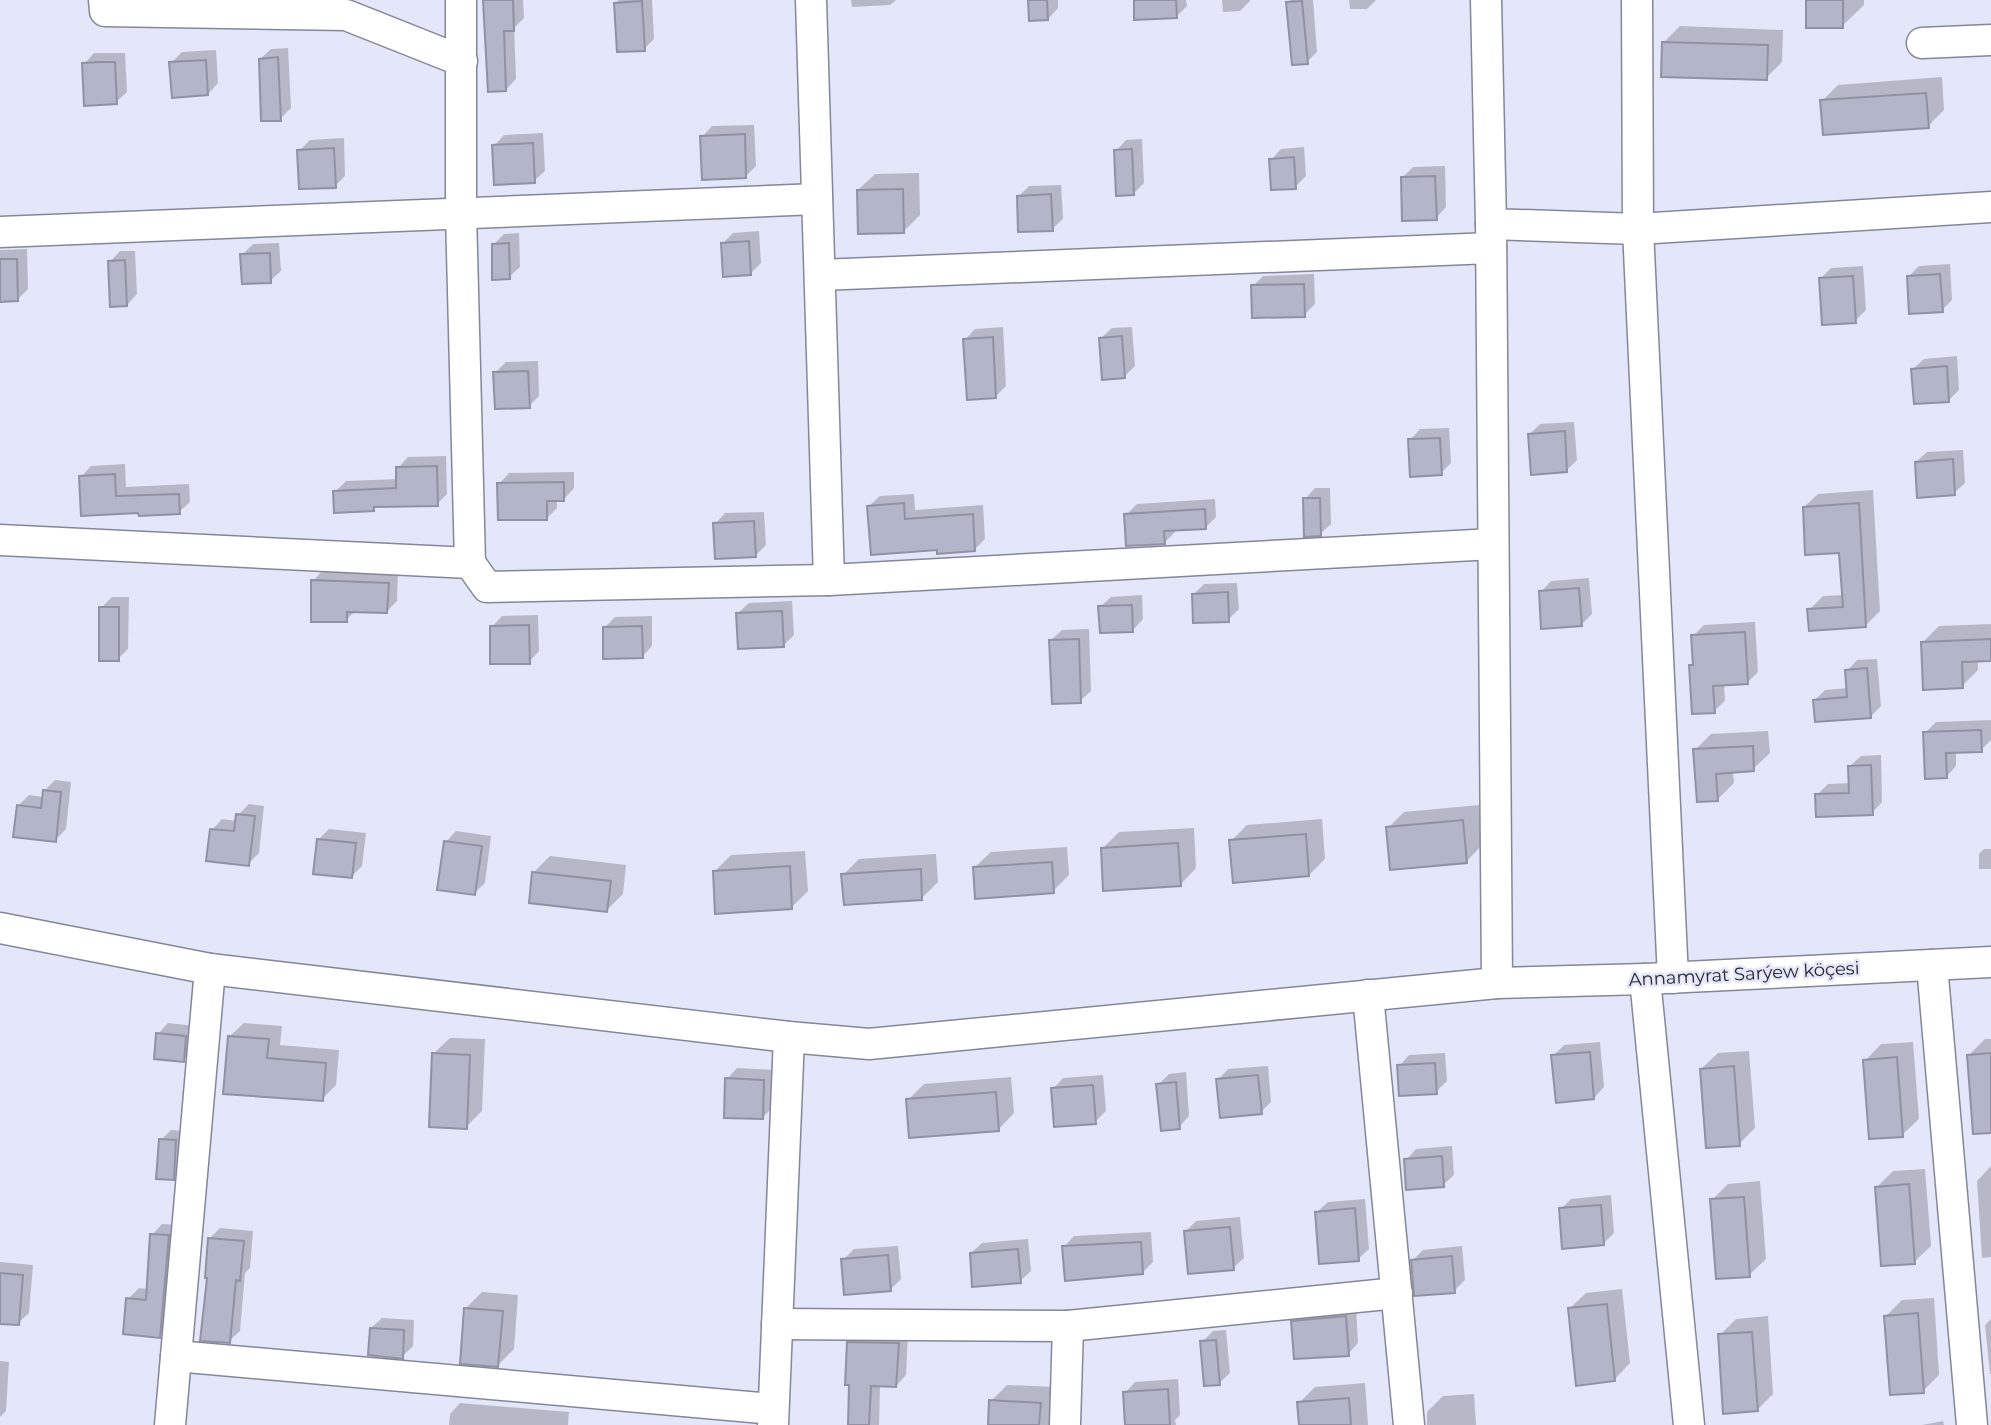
<svg xmlns="http://www.w3.org/2000/svg" width="1991" height="1425" viewBox="0 0 1991 1425" font-family="Montserrat,sans-serif">
<style>
.shadow{fill:#0003}
.building{fill:#b3b6c8;stroke:#9092a3;stroke-width:2}
.lines{fill:none;stroke-linecap:round;stroke-linejoin:round}
.minor-casing{stroke:#848798;stroke-width:33}
.minor{stroke:#fff;stroke-width:30}
.labels{text-anchor:middle;stroke-width:5;stroke-linejoin:round;paint-order:stroke}
.street-label{font-size:18px;fill:#25262c;stroke:#e4e7f9}
</style>
<rect width="100%" height="100%" fill="#e4e7f9"/>
<g class="shadow">
<polygon points="485,0 523,0 524,18 514,28 516,79 506,90"/>
<polygon points="619,0 652,0 654,39 644,49 616,3"/>
<polygon points="851,0 896,0 890,5 852,7"/>
<polygon points="1030,0 1058,0 1058,8 1048,19"/>
<polygon points="1135,0 1186,0 1187,6 1176,17"/>
<polygon points="1222,0 1250,0 1250,1 1240,11 1223,12"/>
<polygon points="1291,0 1313,0 1317,52 1307,62 1288,3"/>
<polygon points="1349,0 1376,0 1367,9 1350,9"/>
<polygon points="1808,0 1864,0 1864,5 1842,26"/>
<polygon points="1680,26 1783,30 1782,62 1766,78 1664,42"/>
<polygon points="288,48 291,108 280,119 260,59 271,49"/>
<polygon points="216,50 218,83 208,94 171,63 182,52"/>
<polygon points="94,53 125,53 127,92 116,102 84,64"/>
<polygon points="1942,77 1944,110 1928,126 1822,101 1838,85"/>
<polygon points="754,125 756,166 746,176 702,137 712,126"/>
<polygon points="543,133 545,171 534,181 494,146 504,135"/>
<polygon points="344,138 345,176 335,186 299,151 310,140"/>
<polygon points="1142,139 1144,183 1133,194 1116,151 1126,140"/>
<polygon points="1304,147 1306,176 1295,187 1271,160 1281,149"/>
<polygon points="1445,166 1446,207 1436,218 1402,178 1413,167"/>
<polygon points="919,173 920,215 904,231 858,190 875,174"/>
<polygon points="1061,185 1063,219 1052,229 1018,197 1029,186"/>
<polygon points="759,231 761,263 750,274 723,243 733,233"/>
<polygon points="519,233 520,267 509,277 494,244 504,234"/>
<polygon points="279,243 281,271 270,281 242,255 253,244"/>
<polygon points="27,249 28,289 18,299 0,300 0,250"/>
<polygon points="120,251 135,251 137,294 127,305 110,262"/>
<polygon points="1950,264 1952,300 1942,310 1909,276 1919,266"/>
<polygon points="1863,266 1866,310 1855,321 1821,278 1831,268"/>
<polygon points="1314,274 1315,304 1304,315 1253,286 1263,276"/>
<polygon points="1003,327 1006,386 996,396 965,340 975,329"/>
<polygon points="1132,327 1135,366 1124,377 1101,338 1112,328"/>
<polygon points="1957,356 1959,390 1949,400 1913,369 1924,359"/>
<polygon points="538,361 539,396 529,406 495,373 506,362"/>
<polygon points="1574,422 1577,460 1567,470 1530,434 1540,424"/>
<polygon points="1449,428 1451,463 1441,473 1410,440 1420,429"/>
<polygon points="1963,450 1965,483 1954,493 1916,462 1927,452"/>
<polygon points="446,456 447,494 437,504 377,506 373,509 335,492 346,481 398,479 398,468 408,457"/>
<polygon points="125,464 126,487 189,484 190,502 179,512 140,514 81,477 91,466"/>
<polygon points="574,472 574,488 564,499 557,499 557,508 547,518 499,484 509,473"/>
<polygon points="1315,488 1330,488 1331,524 1320,534 1305,499"/>
<polygon points="1873,490 1880,611 1866,625 1809,610 1823,596 1844,595 1841,551 1804,507 1818,494"/>
<polygon points="914,494 915,510 983,505 985,539 975,549 939,549 869,506 880,496"/>
<polygon points="1215,499 1216,517 1205,528 1175,529 1175,532 1164,543 1126,515 1137,504"/>
<polygon points="764,512 766,545 755,556 715,524 725,513"/>
<polygon points="323,570 398,573 397,601 386,612 356,610 346,620 313,581"/>
<polygon points="1589,578 1592,614 1582,624 1541,592 1551,581"/>
<polygon points="1237,583 1239,609 1228,620 1193,595 1204,584"/>
<polygon points="1142,595 1143,619 1133,630 1100,607 1111,597"/>
<polygon points="112,597 129,597 128,649 118,659 101,608"/>
<polygon points="792,601 794,635 783,646 738,613 749,603"/>
<polygon points="538,615 539,651 529,662 492,627 502,616"/>
<polygon points="652,616 652,646 642,657 604,628 615,617"/>
<polygon points="1755,622 1758,672 1747,683 1724,684 1725,701 1714,711 1691,666 1695,662 1693,636 1704,625"/>
<polygon points="1991,624 1991,659 1978,659 1978,670 1962,686 1923,642 1939,626"/>
<polygon points="1089,629 1091,691 1080,701 1051,640 1062,630"/>
<polygon points="1877,659 1881,706 1870,717 1815,700 1825,690 1848,688 1847,671 1857,660"/>
<polygon points="1991,720 1991,740 1981,750 1956,751 1956,766 1946,777 1925,733 1936,722"/>
<polygon points="1768,731 1770,753 1753,769 1733,771 1734,783 1718,799 1695,750 1711,734"/>
<polygon points="1881,755 1882,802 1872,813 1817,795 1828,784 1851,783 1850,766 1861,756"/>
<polygon points="55,780 71,782 66,829 55,840 18,806 29,795 44,797 44,791"/>
<polygon points="249,804 264,806 259,853 248,864 212,830 222,819 237,821 238,815"/>
<polygon points="1479,805 1482,845 1466,862 1388,828 1404,812"/>
<polygon points="1322,819 1325,859 1309,875 1231,841 1247,825"/>
<polygon points="1194,828 1196,868 1180,885 1103,848 1119,832"/>
<polygon points="329,829 366,833 362,866 352,876 318,840"/>
<polygon points="456,831 491,836 485,883 474,893 446,842"/>
<polygon points="1067,847 1069,875 1053,891 974,868 991,852"/>
<polygon points="1984,849 1991,849 1991,869 1979,869 1979,854"/>
<polygon points="805,851 808,891 791,908 715,871 731,855"/>
<polygon points="936,854 938,882 922,898 843,875 859,859"/>
<polygon points="550,856 626,865 623,894 607,910 534,872"/>
<polygon points="168,1023 196,1026 194,1050 183,1060 158,1034"/>
<polygon points="244,1023 282,1026 280,1045 339,1050 336,1085 322,1099 230,1036"/>
<polygon points="450,1038 485,1039 482,1111 466,1127 433,1054"/>
<polygon points="1985,1039 1991,1039 1991,1131 1969,1055"/>
<polygon points="1600,1042 1604,1087 1594,1098 1553,1056 1564,1045"/>
<polygon points="1913,1042 1919,1119 1902,1135 1865,1061 1881,1044"/>
<polygon points="1749,1051 1755,1128 1739,1144 1701,1069 1718,1053"/>
<polygon points="1445,1053 1447,1081 1436,1092 1399,1066 1409,1055"/>
<polygon points="1268,1066 1271,1102 1261,1112 1218,1080 1228,1069"/>
<polygon points="737,1068 774,1070 773,1107 762,1118 727,1079"/>
<polygon points="1186,1072 1189,1116 1179,1127 1158,1085 1169,1074"/>
<polygon points="1103,1075 1106,1111 1095,1122 1053,1089 1063,1078"/>
<polygon points="1011,1077 1014,1113 998,1130 908,1100 924,1084"/>
<polygon points="171,1130 186,1131 184,1167 173,1178 161,1140"/>
<polygon points="1452,1146 1454,1175 1443,1185 1406,1160 1416,1149"/>
<polygon points="1991,1166 1991,1257 1982,1258 1977,1181"/>
<polygon points="1925,1169 1931,1246 1914,1262 1877,1187 1893,1171"/>
<polygon points="1760,1181 1766,1259 1749,1275 1712,1200 1728,1184"/>
<polygon points="1611,1195 1614,1233 1604,1243 1561,1209 1571,1199"/>
<polygon points="1365,1199 1369,1249 1358,1259 1317,1212 1328,1202"/>
<polygon points="1240,1217 1244,1258 1233,1268 1186,1231 1196,1221"/>
<polygon points="162,1224 179,1225 170,1326 159,1336 128,1299 139,1288 148,1289 152,1235"/>
<polygon points="220,1228 253,1231 250,1268 245,1273 240,1331 229,1341 208,1276 209,1239"/>
<polygon points="1151,1232 1153,1262 1143,1272 1064,1247 1074,1236"/>
<polygon points="1028,1239 1031,1271 1020,1281 971,1253 982,1243"/>
<polygon points="898,1246 901,1279 890,1290 843,1260 854,1249"/>
<polygon points="1462,1246 1465,1280 1454,1291 1413,1260 1423,1250"/>
<polygon points="0,1262 33,1265 29,1313 18,1323 0,1322"/>
<polygon points="1622,1289 1630,1363 1614,1380 1569,1309 1586,1293"/>
<polygon points="482,1292 518,1295 514,1349 498,1365 466,1308"/>
<polygon points="1934,1298 1939,1375 1923,1391 1886,1316 1902,1300"/>
<polygon points="1356,1306 1358,1343 1348,1354 1293,1322 1304,1311"/>
<polygon points="1768,1316 1773,1394 1757,1410 1720,1335 1736,1319"/>
<polygon points="382,1318 414,1320 413,1346 402,1357 371,1328"/>
<polygon points="1991,1319 1991,1374 1990,1374 1985,1325"/>
<polygon points="1226,1330 1230,1373 1219,1383 1202,1342 1213,1331"/>
<polygon points="859,1332 908,1333 906,1375 896,1386 880,1385 879,1425 850,1425 849,1343"/>
<polygon points="0,1361 9,1362 6,1411 0,1417"/>
<polygon points="1178,1379 1180,1415 1175,1420 1176,1425 1127,1425 1125,1393 1135,1382"/>
<polygon points="1365,1383 1368,1425 1300,1425 1299,1403 1315,1387"/>
<polygon points="1007,1385 1056,1387 1054,1425 989,1425 991,1401"/>
<polygon points="1474,1394 1476,1425 1427,1425 1427,1412 1443,1396"/>
<polygon points="460,1403 569,1412 568,1425 449,1425 450,1414"/>
<polygon points="1943,1421 1944,1425 1922,1425"/>
</g>
<g class="building">
<polygon points="483,0 513,0 514,31 504,31 506,91 488,92"/>
<polygon points="1028,0 1047,0 1048,20 1029,21"/>
<polygon points="1134,0 1176,0 1177,18 1134,20"/>
<rect x="1806" y="0" width="37" height="28"/>
<polygon points="642,1 645,51 617,52 614,3"/>
<polygon points="1302,1 1308,64 1292,65 1286,2"/>
<polygon points="1662,42 1768,45 1767,80 1661,77"/>
<polygon points="278,57 281,121 261,121 259,59"/>
<polygon points="206,60 208,95 172,98 169,62"/>
<polygon points="100,62 115,62 117,104 84,106 82,63"/>
<polygon points="1926,93 1929,128 1823,135 1820,100"/>
<polygon points="745,134 746,178 702,180 700,136"/>
<polygon points="533,143 535,183 494,185 492,145"/>
<polygon points="334,148 336,188 299,189 297,150"/>
<polygon points="1132,149 1134,195 1116,196 1114,150"/>
<polygon points="1294,157 1296,189 1271,190 1269,159"/>
<polygon points="1435,176 1437,220 1402,221 1401,177"/>
<polygon points="903,189 904,233 858,234 857,190"/>
<polygon points="1051,194 1053,231 1018,232 1017,196"/>
<polygon points="749,241 751,275 723,277 721,243"/>
<polygon points="509,243 510,279 492,280 492,244"/>
<polygon points="270,253 271,283 242,284 240,254"/>
<polygon points="0,259 17,259 18,301 0,302"/>
<polygon points="125,260 127,306 110,307 108,261"/>
<polygon points="1940,274 1943,312 1909,314 1907,276"/>
<polygon points="1853,276 1856,323 1822,325 1819,278"/>
<polygon points="1304,284 1305,317 1252,318 1251,285"/>
<polygon points="1122,336 1125,378 1102,380 1099,338"/>
<polygon points="993,337 996,398 967,400 963,339"/>
<polygon points="1947,366 1949,402 1914,404 1911,369"/>
<polygon points="528,371 530,408 495,409 493,372"/>
<polygon points="1565,431 1567,472 1531,475 1528,434"/>
<polygon points="1440,438 1442,475 1410,477 1408,439"/>
<polygon points="1953,459 1955,495 1917,498 1915,462"/>
<polygon points="437,466 438,506 374,507 374,511 334,513 333,491 396,488 396,467"/>
<polygon points="115,474 116,496 179,494 180,514 139,516 138,513 81,516 79,476"/>
<polygon points="564,482 564,501 547,501 547,520 498,520 497,483"/>
<polygon points="1303,498 1320,498 1321,536 1304,537"/>
<polygon points="904,503 905,519 973,514 975,551 937,554 937,550 871,555 867,506"/>
<polygon points="1859,503 1866,627 1809,631 1807,609 1843,607 1839,553 1805,555 1803,507"/>
<polygon points="1205,509 1206,529 1164,531 1165,544 1126,546 1124,514"/>
<polygon points="754,521 756,557 715,559 713,523"/>
<polygon points="311,580 389,583 387,613 347,612 347,622 311,622"/>
<polygon points="1579,588 1582,626 1541,629 1539,591"/>
<polygon points="1228,592 1229,622 1193,623 1192,594"/>
<polygon points="1132,605 1133,632 1100,633 1098,606"/>
<rect x="99" y="607" width="20" height="54"/>
<polygon points="782,611 784,647 738,649 736,613"/>
<polygon points="529,625 530,664 490,664 490,626"/>
<polygon points="642,626 643,658 603,659 603,627"/>
<polygon points="1745,632 1748,684 1713,686 1715,713 1692,714 1689,665 1693,665 1691,635"/>
<polygon points="1079,639 1081,703 1052,704 1049,640"/>
<polygon points="1991,639 1991,661 1962,662 1963,688 1923,690 1921,642"/>
<polygon points="1867,668 1871,718 1815,722 1813,700 1847,697 1845,670"/>
<polygon points="1981,730 1982,752 1946,753 1947,778 1925,779 1923,732"/>
<polygon points="1753,746 1754,771 1716,774 1718,801 1697,802 1693,749"/>
<polygon points="1871,765 1873,815 1816,817 1815,794 1849,793 1848,766"/>
<polygon points="43,790 61,792 56,842 13,837 17,805 41,808"/>
<polygon points="236,814 255,816 249,866 206,861 210,829 234,831"/>
<polygon points="1463,820 1467,863 1390,870 1386,827"/>
<polygon points="1306,834 1309,876 1233,883 1229,840"/>
<polygon points="317,839 356,843 352,878 313,874"/>
<polygon points="444,841 482,846 475,895 437,890"/>
<polygon points="1178,843 1181,886 1103,891 1101,848"/>
<polygon points="1052,862 1054,893 975,899 973,867"/>
<polygon points="790,866 792,909 715,914 713,871"/>
<polygon points="921,869 922,900 844,905 841,874"/>
<polygon points="532,872 611,881 607,912 529,903"/>
<polygon points="156,1033 186,1036 184,1062 154,1059"/>
<polygon points="228,1036 269,1039 267,1058 326,1063 323,1101 223,1094"/>
<polygon points="1590,1052 1594,1099 1556,1103 1551,1055"/>
<polygon points="432,1053 470,1055 467,1129 429,1127"/>
<polygon points="1991,1053 1991,1133 1973,1134 1967,1055"/>
<polygon points="1897,1057 1903,1137 1869,1139 1863,1060"/>
<polygon points="1435,1063 1437,1094 1399,1096 1397,1065"/>
<polygon points="1734,1066 1740,1146 1706,1148 1700,1069"/>
<polygon points="1258,1075 1262,1114 1220,1118 1216,1079"/>
<polygon points="725,1078 764,1080 763,1119 724,1118"/>
<polygon points="1176,1082 1180,1129 1161,1131 1156,1084"/>
<polygon points="1093,1085 1096,1124 1054,1127 1051,1088"/>
<polygon points="996,1092 999,1131 909,1138 906,1099"/>
<polygon points="159,1139 176,1140 174,1180 156,1179"/>
<polygon points="1442,1156 1444,1187 1406,1190 1404,1159"/>
<polygon points="1909,1184 1915,1264 1881,1266 1875,1187"/>
<polygon points="1744,1197 1750,1277 1716,1279 1710,1199"/>
<polygon points="1601,1205 1604,1245 1562,1249 1559,1208"/>
<polygon points="1355,1208 1359,1261 1319,1264 1315,1212"/>
<polygon points="1230,1227 1234,1270 1188,1274 1184,1231"/>
<polygon points="150,1234 169,1235 160,1338 123,1334 126,1298 146,1300"/>
<polygon points="208,1238 244,1241 240,1281 236,1280 230,1343 200,1341 207,1278 205,1278"/>
<polygon points="1141,1242 1143,1274 1065,1281 1062,1246"/>
<polygon points="1018,1249 1021,1283 972,1287 970,1253"/>
<polygon points="888,1255 891,1291 844,1295 841,1259"/>
<polygon points="1452,1256 1455,1293 1414,1296 1411,1260"/>
<polygon points="0,1273 23,1275 19,1325 0,1324"/>
<polygon points="1607,1304 1615,1381 1576,1386 1568,1308"/>
<polygon points="464,1308 503,1311 498,1367 460,1364"/>
<polygon points="1918,1313 1924,1393 1890,1395 1884,1316"/>
<polygon points="1346,1316 1349,1356 1294,1359 1291,1321"/>
<polygon points="370,1328 404,1330 403,1359 368,1355"/>
<polygon points="1752,1332 1758,1411 1723,1414 1718,1334"/>
<polygon points="1216,1340 1220,1385 1204,1386 1200,1341"/>
<polygon points="847,1342 899,1343 896,1387 871,1386 869,1425 848,1425 849,1385 845,1385"/>
<polygon points="1168,1389 1170,1425 1125,1425 1123,1392"/>
<polygon points="1349,1398 1351,1425 1299,1425 1297,1402"/>
<polygon points="989,1400 1041,1403 1039,1425 988,1425"/>
</g>
<g class="lines">
<g class="minor-casing">
<g id="minor">
<polyline points="104,0 105,11 346,15 462,61"/>
<polyline points="461,0 461,213 470,563"/>
<polyline points="811,0 829,580"/>
<polyline points="1486,0 1491,224 1638,229 1991,207"/>
<polyline points="1637,0 1638,229 1673,978"/>
<polyline points="1922,43 1991,40"/>
<polyline points="1491,224 1497,983"/>
<polyline points="0,232 817,199"/>
<polyline points="820,275 1491,248"/>
<polyline points="0,540 470,563 487,587 829,580 1493,544"/>
<polyline points="0,928 210,969 789,1037 869,1044 1497,983 1645,979 1991,962"/>
<polyline points="1932,965 1972,1425"/>
<polyline points="1645,979 1689,1425"/>
<polyline points="1368,995 1409,1425"/>
<polyline points="777,1324 1068,1326 1397,1293"/>
<polyline points="176,1356 773,1409"/>
<polyline points="170,1425 210,969"/>
<polyline points="773,1425 789,1037"/>
<polyline points="1065,1425 1068,1326"/>
</g>
</g>
<use href="#minor" class="minor"/>
</g>
<g class="labels">
<g class="street-label">
<text transform="translate(1744 974) rotate(-3)" y="6">Annamyrat Sarýew köçesi</text>
</g>
</g>
</svg>
